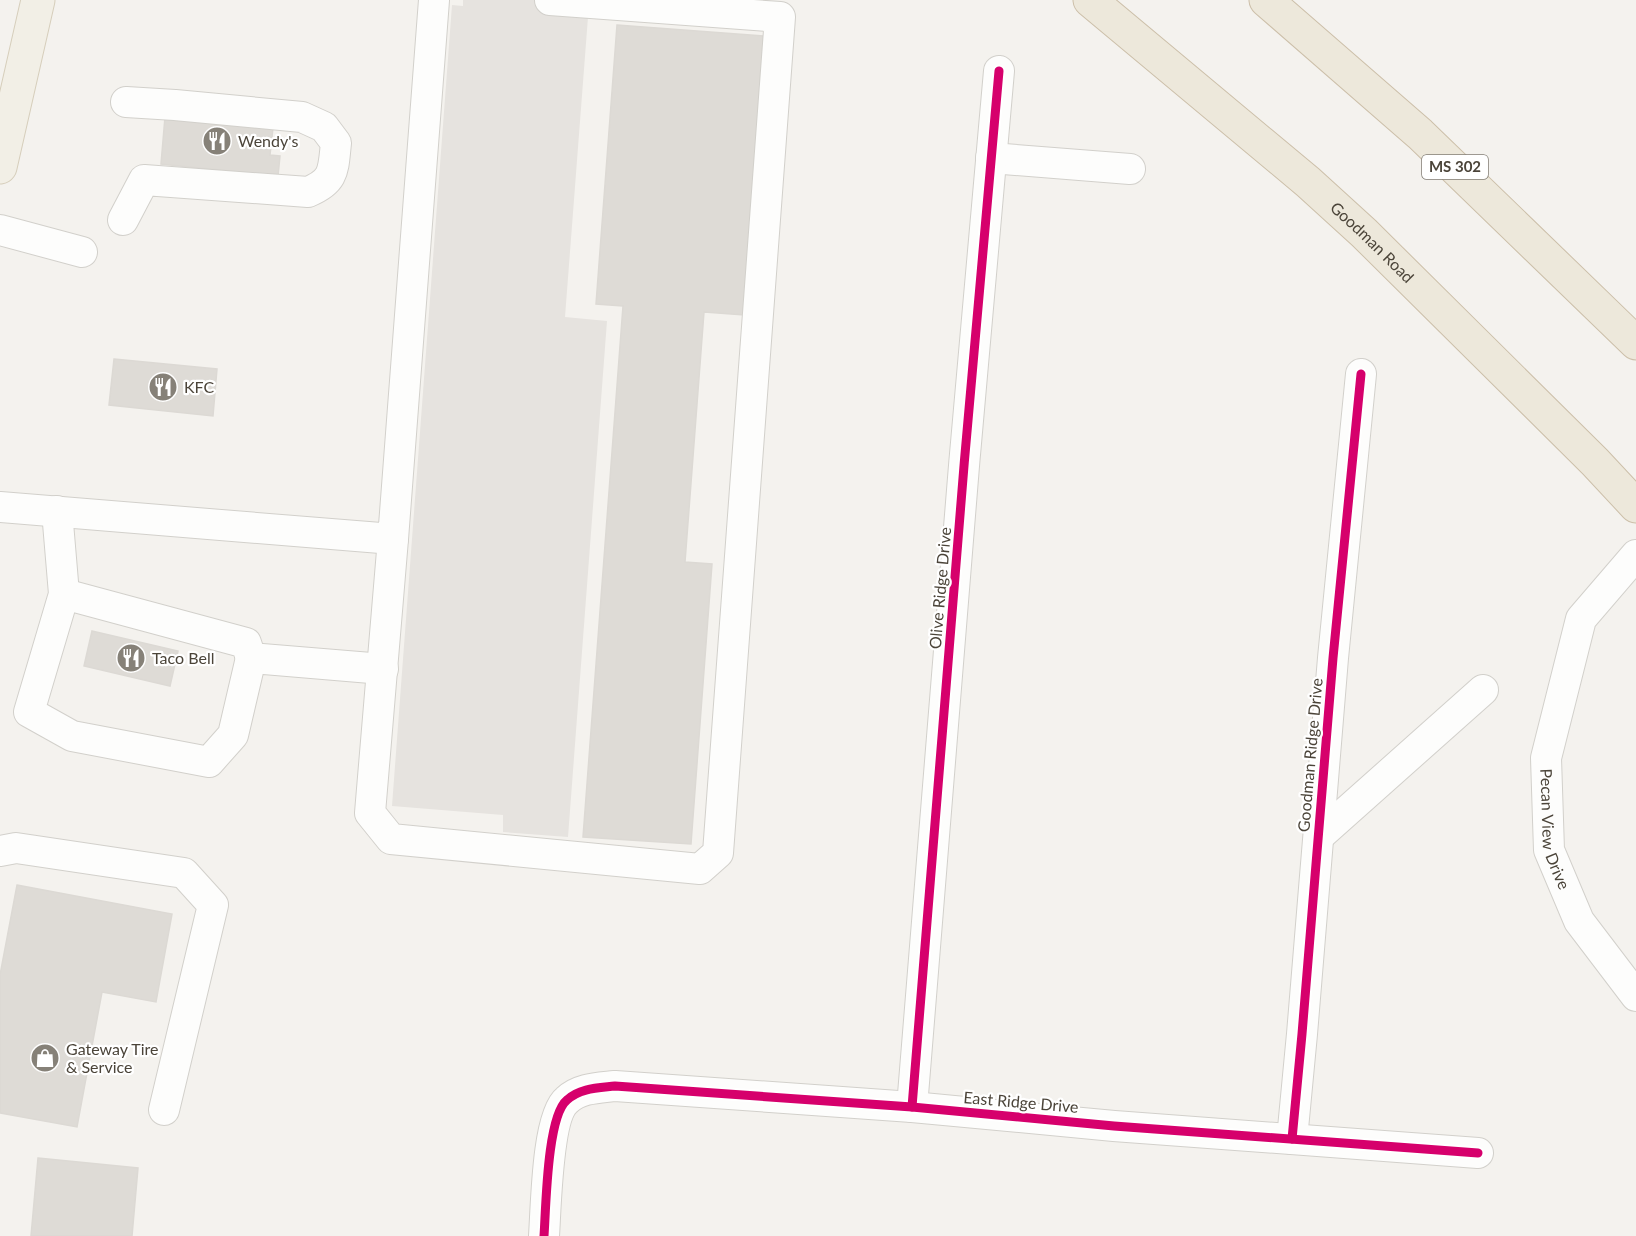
<svg xmlns="http://www.w3.org/2000/svg" width="1636" height="1236" viewBox="0 0 1636 1236" font-family="Lato,sans-serif">
<style>
.parking{fill:#e6e3df}
.building{fill:#dedbd6;stroke:#dcd9d4;stroke-width:1.5}
.lines{fill:none;stroke-linecap:round;stroke-linejoin:round}
.minor-casing{stroke:#d2d0cb;stroke-width:32}
.major-casing{stroke:#d6cebb;stroke-width:35}
.highway-casing{stroke:#ccbfa9;stroke-width:35}
.minor{stroke:#fdfdfc;stroke-width:30}
.major{stroke:#f2efe6;stroke-width:33}
.highway{stroke:#ede8db;stroke-width:33}
.cycleway-casing{stroke:#fff;stroke-width:13}
.cycleway{stroke:#d6006c;stroke-width:9}
.labels{text-anchor:middle;stroke-width:4.5;stroke-linejoin:round;paint-order:stroke}
.shield{fill:#fff;stroke:#817c74;stroke-width:1.5}
.shield-label{font-size:15px;font-weight:bold;fill:#4b4439}
.poi-label{font-size:16px;fill:#4b4439;stroke:#fff;text-anchor:start}
.street-label{font-size:16px;fill:#4b4439;stroke:#fff}
</style>
<rect width="100%" height="100%" fill="#f4f2ee"/>
<polygon class="parking" points="463,0 758,0 756,30 588,17 565,317 607,321 568,837 503,832 503,815 392,806 452,5 463,6"/>
<g class="building">
<polygon points="617,25 765,36 744,315 704,312 685,562 712,564 691,844 583,837 623,306 596,304"/>
<polygon points="165,117 273,128 270,155 280,156 278,176 161,164"/>
<polygon points="114,359 217,369 213,416 109,405"/>
<polygon points="92,631 178,651 170,686 84,666"/>
<polygon points="17,885 172,914 156,1002 102,992 77,1127 0,1113 0,975"/>
<polygon points="38,1158 138,1168 132,1236 31,1236"/>
</g>
<g class="lines">
<g class="minor-casing">
<g id="minor">
<polyline points="991,158 1130,169"/>
<path d="M123 220 144 180 308 192C335 181 333 170 336 143L324 127 302 117 175 105 126 102"/>
<polyline points="0,230 82,252"/>
<polyline points="0,507 393,539 434,0"/>
<polyline points="57,511 64,594 29,712 72,736 209,762 233,735 251,658 383,669"/>
<polyline points="393,539 370,813 391,839 700,869 718,853 780,17 550,0"/>
<path id="s1" d="M1636 555 1581 619 1546 758 1549 850 1579 921 1636 996"/>
<polyline points="64,594 246,643 251,658"/>
<polyline points="1319,836 1483,690"/>
<polyline points="0,851 16,848 184,873 213,905 164,1110"/>
<path d="M912 1107C939 762 967 416 999 71"/>
<polyline points="1292,1139 1302,1034 1333,658 1361,374"/>
<path d="M544 1236C546 1208 547 1116 567 1100 580 1088 598 1088 615 1086L912 1107 1114 1126 1478 1153"/>
</g>
</g>
<g class="major-casing">
<polyline id="major" points="0,167 38,0"/>
</g>
<g class="highway-casing">
<g id="highway">
<path id="s2" d="M1090 0 1308 182 1364 233 1595 462 1636 506"/>
<polyline points="1266,0 1420,134 1636,343"/>
</g>
</g>
<use href="#minor" class="minor"/>
<use href="#major" class="major"/>
<use href="#highway" class="highway"/>
<g class="cycleway-casing">
<g id="cycleway">
<path d="M912 1107C939 762 967 416 999 71"/>
<polyline points="1292,1139 1302,1034 1333,658 1361,374"/>
<path d="M544 1236C546 1208 547 1116 567 1100 580 1088 598 1088 615 1086L912 1107 1114 1126 1478 1153"/>
</g>
</g>
<use href="#cycleway" class="cycleway"/>
</g>
<defs>
<g id="restaurant-disc" transform="scale(1.5)"><circle r="9.5" fill="#868178" stroke="#fff"/><path d="M-5-6h1v4h1v-4h1v4h1v-4h1v5L-1.5 .5V6h-2V.5L-5-1ZM5-6V6H3V1.5H1.5Q1.5-4 5-6Z" fill="#fff"/></g>
<g id="shop-disc" transform="scale(1.5)"><circle r="9.5" fill="#868178" stroke="#fff"/><path d="M-5-2.5h2.3a2.7 3.5 0 0 1 5.4 0H5L5.5 6h-11ZM-1.5-2.5h3a1.5 2.3 0 0 0-3 0Z" fill="#fff"/></g>
</defs>
<g fill-rule="evenodd">
<use href="#restaurant-disc" x="217" y="141"/>
<use href="#restaurant-disc" x="163" y="387"/>
<use href="#restaurant-disc" x="131" y="658"/>
<use href="#shop-disc" x="45" y="1058"/>
</g>
<g class="labels">
<rect class="shield" x="1422" y="155" width="66" height="24" rx="4.5"/>
<g class="shield-label">
<text x="1455" y="172">MS 302</text>
</g>
<g class="poi-label">
<text x="238" y="147">Wendy's</text>
<text x="184" y="393">KFC</text>
<text x="152" y="664">Taco Bell</text>
<text x="66" y="1055">Gateway Tire<tspan x="66" dy="18">&amp; Service</tspan></text>
</g>
<g class="street-label">
<text dy="6" stroke="none"><textPath href="#s2" startOffset="372">Goodman Road</textPath></text>
<text transform="translate(940 588) rotate(-85)" y="6">Olive Ridge Drive</text>
<text transform="translate(1310 755) rotate(-85)" y="6">Goodman Ridge Drive</text>
<text dy="6" stroke="none"><textPath href="#s1" startOffset="300">Pecan View Drive</textPath></text>
<text transform="translate(1021 1102) rotate(5)" y="6">East Ridge Drive</text>
</g>
</g>
</svg>
